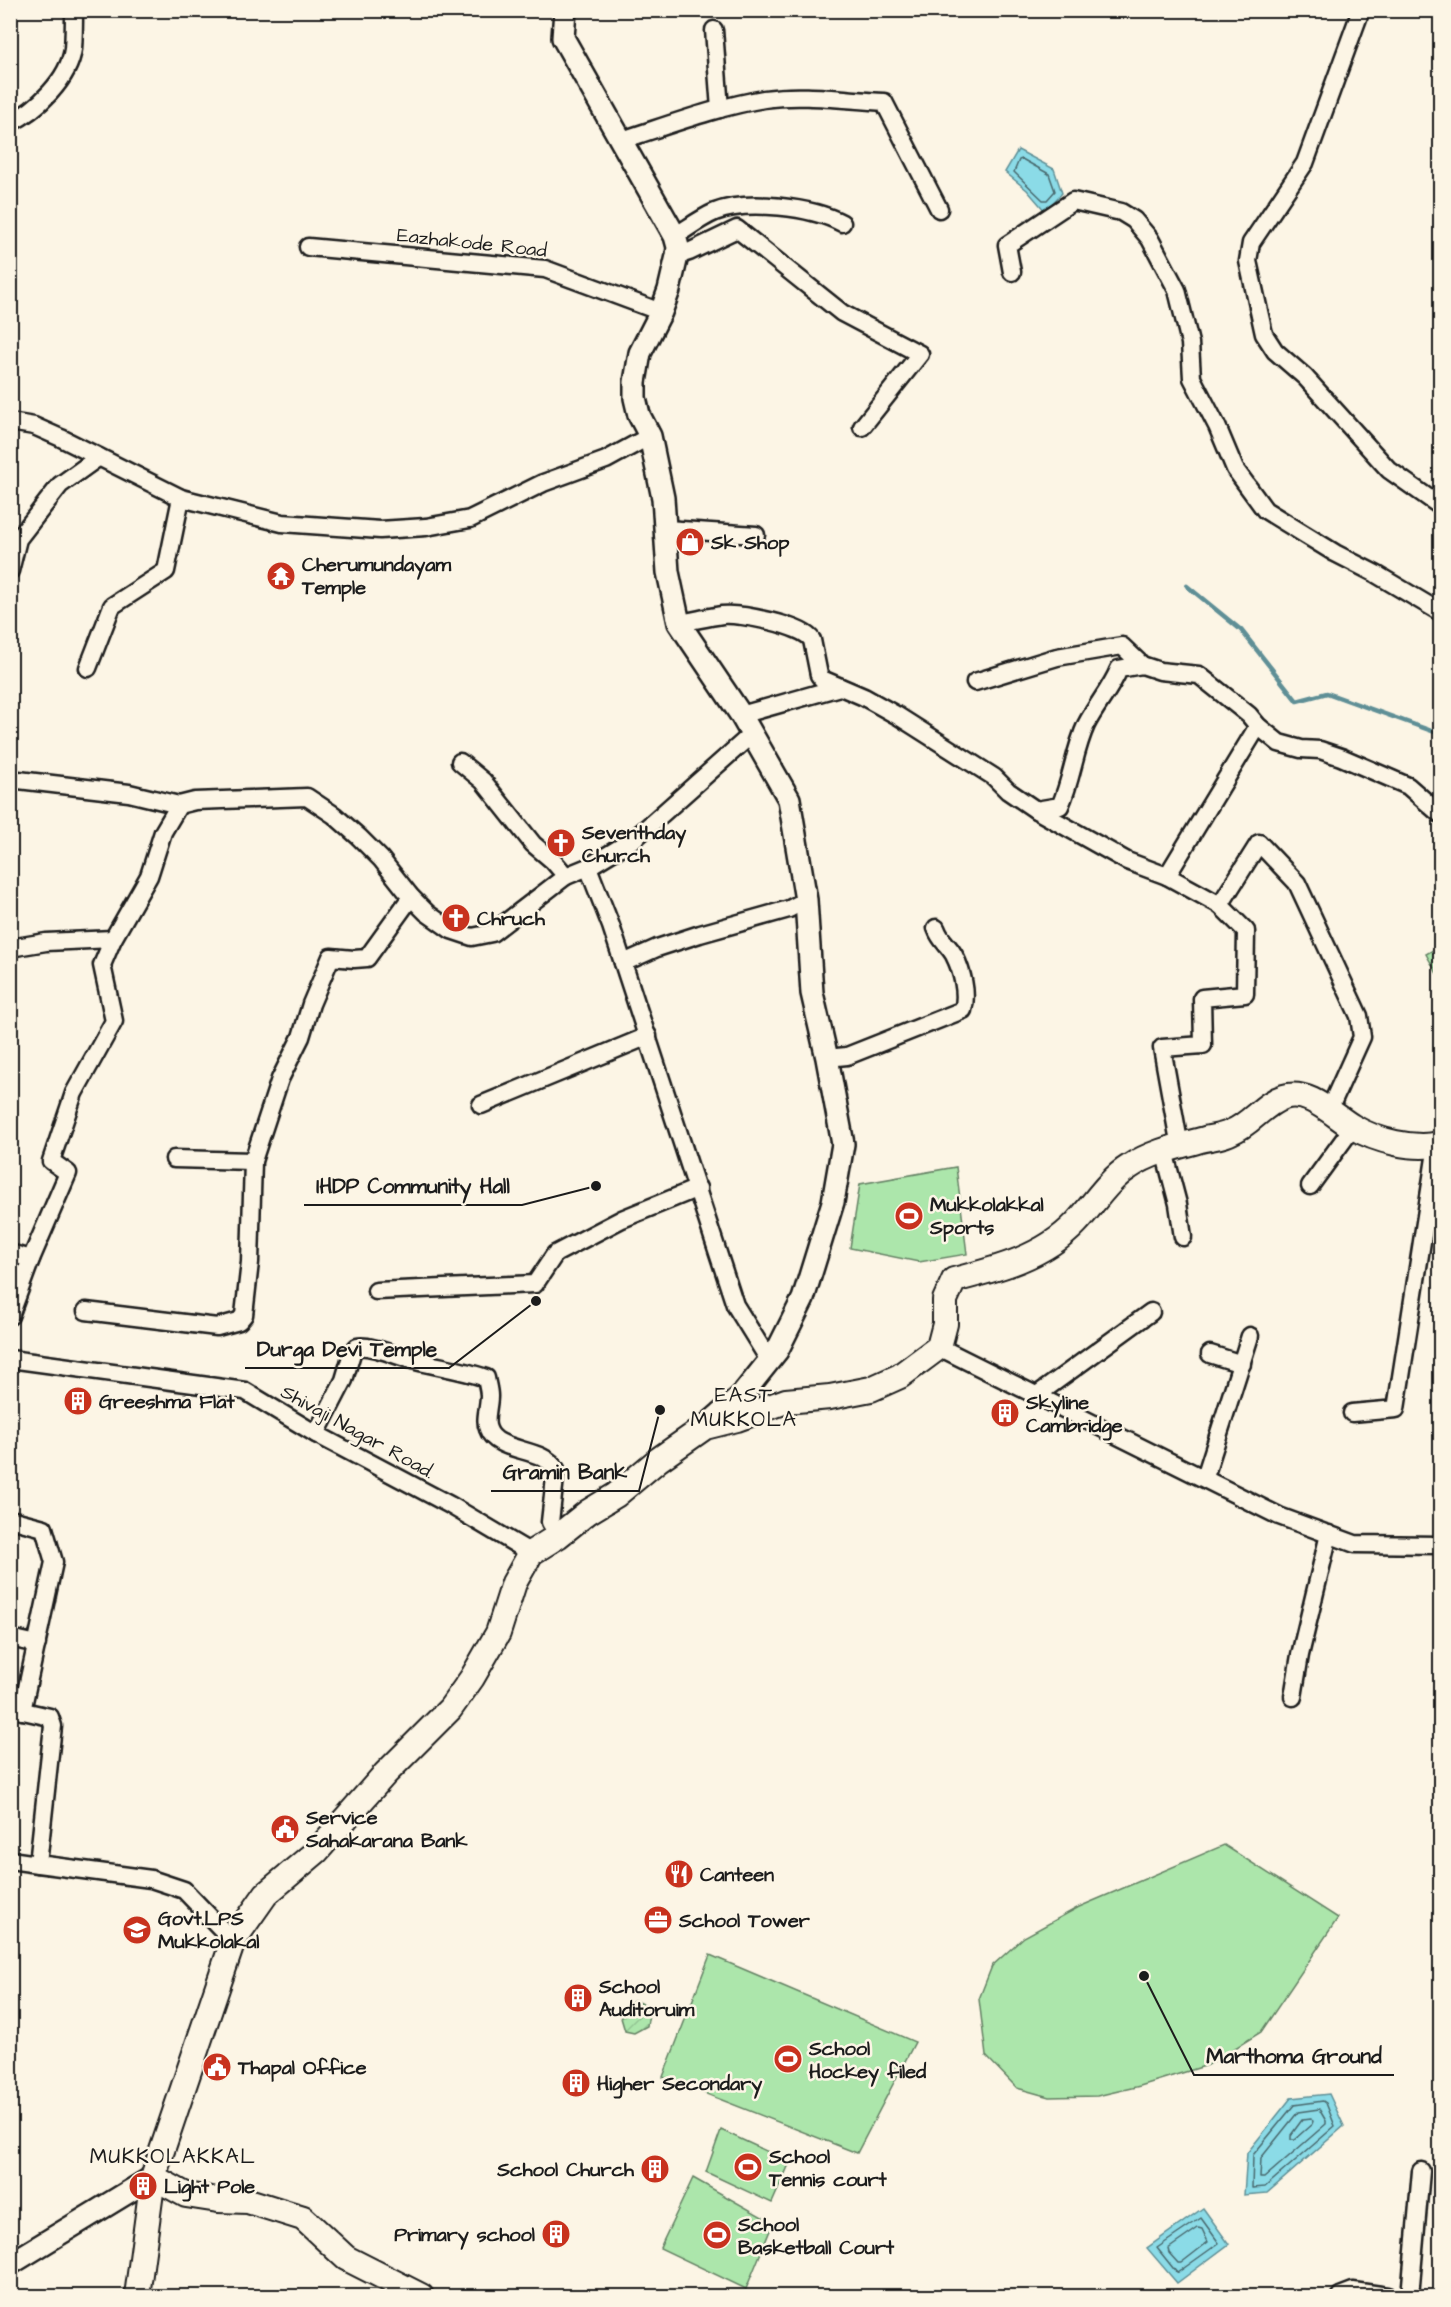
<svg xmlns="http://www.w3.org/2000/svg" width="1451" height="2307" viewBox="0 0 1451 2307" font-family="'Architects Daughter',sans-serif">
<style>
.grass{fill:url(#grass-dots);stroke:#648164;stroke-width:1.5}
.park{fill:#ace6ab;stroke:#648164;stroke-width:1.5}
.garden{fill:url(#garden-furrows);stroke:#648164;stroke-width:1.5}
.water{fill:#8bdbe7;stroke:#5f8f96;stroke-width:1.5}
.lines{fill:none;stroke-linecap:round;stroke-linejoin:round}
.shore{stroke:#48686d;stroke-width:1.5}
.stream{stroke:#5f8f96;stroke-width:4.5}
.minor-casing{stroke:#1c1c1c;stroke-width:21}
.tertiary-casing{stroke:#1c1c1c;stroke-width:26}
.secondary-casing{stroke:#1c1c1c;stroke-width:28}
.minor{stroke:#fcf5e5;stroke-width:16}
.tertiary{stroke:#fcf5e5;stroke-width:21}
.secondary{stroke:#fcf5e5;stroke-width:24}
.labels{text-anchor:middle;stroke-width:5;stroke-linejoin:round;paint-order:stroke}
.street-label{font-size:20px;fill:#1c1c1c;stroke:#fcf5e5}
.poi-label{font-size:20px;font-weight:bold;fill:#1c1c1c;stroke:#fcf5e5;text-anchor:start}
.neighbourhood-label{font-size:21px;letter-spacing:1.5px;fill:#1c1c1c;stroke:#fcf5e5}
.leader{fill:none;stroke:#1c1c1c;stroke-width:2}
.callout-dot{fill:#1c1c1c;stroke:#fcf5e5;stroke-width:2}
.callout-label{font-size:21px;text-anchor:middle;font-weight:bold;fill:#1c1c1c;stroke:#fcf5e5;stroke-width:5;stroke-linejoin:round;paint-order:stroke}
</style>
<defs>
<pattern id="grass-dots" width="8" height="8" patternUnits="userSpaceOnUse" patternTransform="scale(1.5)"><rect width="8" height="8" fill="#ace6ab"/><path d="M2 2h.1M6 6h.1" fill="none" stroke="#93c593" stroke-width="1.8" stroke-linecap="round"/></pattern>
<pattern id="garden-furrows" width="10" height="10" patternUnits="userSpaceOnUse" patternTransform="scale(1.5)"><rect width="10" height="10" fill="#ace6ab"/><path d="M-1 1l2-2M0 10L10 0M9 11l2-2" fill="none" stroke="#93c593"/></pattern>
</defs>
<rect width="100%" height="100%" fill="#fcf5e5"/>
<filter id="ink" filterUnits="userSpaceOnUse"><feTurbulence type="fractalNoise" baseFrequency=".0167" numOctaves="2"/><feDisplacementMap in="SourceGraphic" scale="12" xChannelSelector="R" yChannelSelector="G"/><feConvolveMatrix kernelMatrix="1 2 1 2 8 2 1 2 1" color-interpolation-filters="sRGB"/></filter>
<g filter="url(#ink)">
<polygon class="grass" points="1440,946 1440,979 1426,954"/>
<g class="park">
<polygon points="956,1167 967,1254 919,1262 850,1248 860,1184"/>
<polygon points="1224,1845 1338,1918 1261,2032 1208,2065 1140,2086 1097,2096 1049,2097 1017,2088 986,2056 979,1999 992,1966 1024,1937 1079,1907"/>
<polygon points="710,1955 915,2042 857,2153 663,2077"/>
<polygon points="721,2130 790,2162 772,2203 706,2172"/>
<polygon points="693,2178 773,2223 746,2289 660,2248"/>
</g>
<polygon class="garden" points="634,2000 650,2007 647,2026 634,2033 625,2031 619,2011"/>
<g class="water">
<polygon points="1018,150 1054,169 1062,193 1045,211 1027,190 1005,172"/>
<polygon points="1329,2094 1344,2126 1267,2193 1244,2195 1247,2153 1291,2098"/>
<polygon points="1203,2208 1229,2244 1177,2283 1147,2248"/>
</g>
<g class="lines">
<g class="shore">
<polygon points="1022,159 1049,174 1055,191 1047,200 1043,200 1014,172 1019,160"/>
<polygon points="1323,2101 1326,2103 1335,2126 1265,2187 1252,2188 1253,2155 1294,2105"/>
<polygon points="1319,2109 1326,2121 1326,2124 1264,2178 1260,2178 1261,2158 1298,2112"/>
<polygon points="1310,2119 1313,2121 1312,2124 1295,2139 1291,2139 1291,2135 1302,2120"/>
<polygon points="1201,2218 1219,2243 1177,2273 1157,2248"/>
<polygon points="1198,2228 1202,2229 1208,2242 1181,2263 1178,2263 1169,2253 1168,2249"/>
</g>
<polyline class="stream" points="1187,586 1241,630 1297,701 1327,693 1440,734"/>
<g class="minor-casing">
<g id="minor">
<polyline points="1361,10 1305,163 1251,243 1248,261 1264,334 1275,351 1305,377 1389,470 1440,506"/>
<polyline points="714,30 720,109"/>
<path d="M10 123C37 110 69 79 73 49 74 36 74 23 74 10"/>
<path d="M622 140C669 125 716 107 764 99 803 93 845 100 884 102L939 209"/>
<path d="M675 236C688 228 701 218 715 212 747 199 812 207 842 223"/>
<polyline points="308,247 545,269 661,312"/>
<polyline points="677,256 689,252 737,229 842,313 920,354 862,427"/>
<polyline points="1012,272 1007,245 1073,201 1121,212 1134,220 1150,239 1177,290 1190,343 1192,378 1217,426 1235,469 1265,510 1335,553 1376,574 1440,612"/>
<polyline points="10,422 34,426 61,438 181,498 282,523 380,530 426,527 470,519 543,483 606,460 650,436"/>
<polyline points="666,529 756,535"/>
<polyline points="10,571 18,539 60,485 99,457"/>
<path d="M679 623C693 621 707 617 722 615 739 613 803 625 812 640L819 675 822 679 864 697 898 716 994 777 1008 791 1036 810 1060 806C1072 780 1074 751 1086 725 1096 705 1111 689 1119 669L1142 665 1160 671 1199 675 1249 715 1258 726 1279 743 1301 749 1320 750 1341 757 1408 786 1440 814"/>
<polyline points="88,668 112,606 166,571 181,498"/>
<polyline points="975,682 1057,657 1122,646 1142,665"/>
<polyline points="741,715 840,687"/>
<polyline points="1258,726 1167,876 1220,905 1259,843 1297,883 1359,1016 1362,1037 1329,1110"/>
<polyline points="460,762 483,781 533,844 553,861 566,876 588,867 611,926 735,1305 769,1360"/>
<polyline points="10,779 129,793 179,805"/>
<polyline points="1036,810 1127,861 1167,876"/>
<polyline points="588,867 634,839 752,734"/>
<polyline points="10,948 46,942 113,939"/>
<polyline points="623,963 657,948 700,934 789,909 806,900"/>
<path d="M827 1058 847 1056 963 1010C968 993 962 971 954 955 948 944 941 942 936 928"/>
<polyline points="481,1105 648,1036"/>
<polyline points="1180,1147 1162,1048 1203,1045 1202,998 1245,994 1246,931 1220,905"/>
<polyline points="1164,1151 1178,1204 1183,1237"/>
<polyline points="174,1159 253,1161"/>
<polyline points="1310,1186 1353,1127"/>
<polyline points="10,1253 31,1259"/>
<polyline points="376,1291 535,1284 555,1254 622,1219 698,1188"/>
<polyline points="86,1311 217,1327 239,1321 244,1315 250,1262 253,1161 280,1079 301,1037 311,1004 331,957 354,959 367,958 411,897"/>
<polyline points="10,1316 31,1259 68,1173 51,1161 74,1093 114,1021 102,965 113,939 149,876 163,832 179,805 195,801 307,797 334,815 359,837 381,859 411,897 427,913 451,930 472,937 492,933 566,876"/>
<polyline points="939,1347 1279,1516 1355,1544 1440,1545"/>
<polyline points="1210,1354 1242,1364"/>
<polyline points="10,1359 245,1391 316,1434 450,1505 531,1553"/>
<polyline points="1037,1395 1151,1312"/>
<polyline points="1352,1413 1396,1409 1437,1145"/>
<path d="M316 1434 344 1380 352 1353 357 1347C371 1344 401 1358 416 1361 440 1367 463 1370 486 1378 487 1384 489 1390 489 1396 489 1407 484 1420 488 1429 496 1453 544 1447 556 1469L550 1522 558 1536"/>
<polyline points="1205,1477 1250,1336"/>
<polyline points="10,1519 44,1528 54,1562 22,1711"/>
<polyline points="10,1638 37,1644"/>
<polyline points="1293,1697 1300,1655 1329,1534"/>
<polyline points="10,1708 50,1717 53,1726 38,1864 151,1879 184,1890 233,1941"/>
<polyline points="10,1860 38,1864"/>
<polyline points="1340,2296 1353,2291 1388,2296"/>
<polyline points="1410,2296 1421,2171"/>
</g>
</g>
<g class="tertiary-casing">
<g id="tertiary">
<polyline points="565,10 563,38 675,236 678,247 677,256 669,290 661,312 640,353 635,382 635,398 639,415 650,436 663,498 668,572 679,623 741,715 789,799 806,900 812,993 827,1058 843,1144 833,1202 803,1299 777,1351 741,1396 705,1427"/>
<polyline points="10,2264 153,2177"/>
</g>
</g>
<g class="secondary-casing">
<g id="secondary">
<polyline points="153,2177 186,2195 218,2200 248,2201 303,2218 346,2258 421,2296"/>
<path d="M137 2296 153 2177 233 1941 266 1894 317 1851 385 1774 450 1709 472 1678 498 1633 514 1583 531 1553 558 1536 588 1512 616 1495 658 1460 705 1427 737 1419 786 1401 830 1397 871 1389 900 1376 939 1347 945 1324V1300L954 1280C997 1269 1044 1257 1076 1223 1093 1205 1108 1180 1129 1167 1151 1152 1179 1146 1205 1139 1214 1137 1224 1136 1231 1132 1251 1124 1264 1103 1284 1097 1309 1089 1334 1116 1353 1127 1377 1141 1413 1150 1440 1144"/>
</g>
</g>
<use href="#minor" class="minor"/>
<use href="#tertiary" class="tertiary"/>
<use href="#secondary" class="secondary"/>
</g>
</g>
<defs>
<g id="shop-disc" transform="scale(1.5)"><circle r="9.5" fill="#c8321e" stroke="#fcf5e5"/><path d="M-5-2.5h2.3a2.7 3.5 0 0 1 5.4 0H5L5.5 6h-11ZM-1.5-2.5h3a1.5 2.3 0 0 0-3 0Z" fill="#fff"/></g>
<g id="temple-disc" transform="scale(1.5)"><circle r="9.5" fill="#c8321e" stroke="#fcf5e5"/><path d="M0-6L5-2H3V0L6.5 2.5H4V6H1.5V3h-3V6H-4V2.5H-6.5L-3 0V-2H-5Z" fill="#fff"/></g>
<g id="church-disc" transform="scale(1.5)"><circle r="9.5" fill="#c8321e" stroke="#fcf5e5"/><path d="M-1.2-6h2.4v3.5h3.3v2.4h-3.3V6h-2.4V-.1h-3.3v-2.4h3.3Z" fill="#fff"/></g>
<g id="stadium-disc" transform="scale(1.5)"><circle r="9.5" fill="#c8321e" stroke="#fcf5e5"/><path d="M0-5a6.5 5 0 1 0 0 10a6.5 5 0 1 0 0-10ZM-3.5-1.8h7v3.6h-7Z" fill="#fff"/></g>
<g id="building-disc" transform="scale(1.5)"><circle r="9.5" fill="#c8321e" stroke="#fcf5e5"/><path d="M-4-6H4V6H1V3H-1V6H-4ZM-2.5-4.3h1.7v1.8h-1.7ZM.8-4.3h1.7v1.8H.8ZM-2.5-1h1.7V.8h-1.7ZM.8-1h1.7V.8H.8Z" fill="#fff"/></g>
<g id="civic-disc" transform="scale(1.5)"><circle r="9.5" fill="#c8321e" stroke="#fcf5e5"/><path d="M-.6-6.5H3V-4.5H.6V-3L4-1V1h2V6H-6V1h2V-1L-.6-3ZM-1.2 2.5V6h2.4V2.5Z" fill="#fff"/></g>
<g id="restaurant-disc" transform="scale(1.5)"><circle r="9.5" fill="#c8321e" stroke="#fcf5e5"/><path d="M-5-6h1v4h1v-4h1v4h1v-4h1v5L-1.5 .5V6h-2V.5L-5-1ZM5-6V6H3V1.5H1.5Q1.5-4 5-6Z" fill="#fff"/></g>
<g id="office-disc" transform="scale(1.5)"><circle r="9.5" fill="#c8321e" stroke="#fcf5e5"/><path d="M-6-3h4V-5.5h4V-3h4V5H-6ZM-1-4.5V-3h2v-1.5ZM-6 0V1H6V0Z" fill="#fff"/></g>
<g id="school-disc" transform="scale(1.5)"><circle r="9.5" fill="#c8321e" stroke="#fcf5e5"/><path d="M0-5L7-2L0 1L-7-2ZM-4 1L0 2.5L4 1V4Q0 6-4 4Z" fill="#fff"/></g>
</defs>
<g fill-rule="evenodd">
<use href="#shop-disc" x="690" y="542"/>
<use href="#temple-disc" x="281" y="576"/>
<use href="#church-disc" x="561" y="843"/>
<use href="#church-disc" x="456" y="918"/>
<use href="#stadium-disc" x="909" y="1216"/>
<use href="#building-disc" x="78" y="1401"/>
<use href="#building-disc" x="1005" y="1413"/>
<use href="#civic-disc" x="285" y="1829"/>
<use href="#restaurant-disc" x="679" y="1874"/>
<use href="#office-disc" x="658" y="1920"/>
<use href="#school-disc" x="137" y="1930"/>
<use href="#building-disc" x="578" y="1998"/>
<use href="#stadium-disc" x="788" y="2059"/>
<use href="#civic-disc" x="217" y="2067"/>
<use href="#building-disc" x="576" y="2083"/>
<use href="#stadium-disc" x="748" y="2167"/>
<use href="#building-disc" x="655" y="2169"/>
<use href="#building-disc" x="143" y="2186"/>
<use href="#building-disc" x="556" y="2234"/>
<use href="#stadium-disc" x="717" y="2235"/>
</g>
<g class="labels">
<g class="street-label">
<text transform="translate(472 242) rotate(6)" y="7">Eazhakode Road</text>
<text transform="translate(358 1431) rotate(29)" y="7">Shivaji Nagar Road.</text>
</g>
<g class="poi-label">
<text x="711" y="549">Sk Shop</text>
<text x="302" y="571">Cherumundayam<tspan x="302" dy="23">Temple</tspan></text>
<text x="582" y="839">Seventhday<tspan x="582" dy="23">Church</tspan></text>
<text x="477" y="925">Chruch</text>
<text x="930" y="1211">Mukkolakkal<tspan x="930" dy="23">Sports</tspan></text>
<text x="99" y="1408">Greeshma Flat</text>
<text x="1026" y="1409">Skyline<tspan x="1026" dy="23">Cambridge</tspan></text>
<text x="306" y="1824">Service<tspan x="306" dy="23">Sahakarana Bank</tspan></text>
<text x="700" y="1881">Canteen</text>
<text x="158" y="1925">Govt.LPS<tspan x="158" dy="23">Mukkolakal</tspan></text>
<text x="679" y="1927">School Tower</text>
<text x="599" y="1993">School<tspan x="599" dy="23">Auditoruim</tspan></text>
<text x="809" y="2055">School<tspan x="809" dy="23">Hockey filed</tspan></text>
<text x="238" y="2074">Thapal Office</text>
<text x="597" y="2090">Higher Secondary</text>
<text x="769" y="2163">School<tspan x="769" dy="23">Tennis court</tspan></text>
<text x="634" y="2176" text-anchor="end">School Church</text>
<text x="164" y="2193">Light Pole</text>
<text x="738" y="2231">School<tspan x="738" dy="23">Basketball Court</tspan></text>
<text x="535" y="2241" text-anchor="end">Primary school</text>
</g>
<g class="neighbourhood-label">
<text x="744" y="1402">EAST<tspan x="744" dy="24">MUKKOLA</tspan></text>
<text x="173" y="2163">MUKKOLAKKAL</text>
</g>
</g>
<path class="leader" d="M596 1186L522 1205H304M536 1301L449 1368H245M660 1410L639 1491H491M1144 1976L1194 2075H1394"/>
<g class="callout-dot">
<circle cx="596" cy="1186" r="6"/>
<circle cx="536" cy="1301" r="6"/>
<circle cx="660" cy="1410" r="6"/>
<circle cx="1144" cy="1976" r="6"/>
</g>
<g class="callout-label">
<text x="413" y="1193">IHDP Community Hall</text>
<text x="347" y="1356">Durga Devi Temple</text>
<text x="565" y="1479">Gramin Bank</text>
<text x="1294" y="2063">Marthoma Ground</text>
</g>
<rect width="1451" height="2307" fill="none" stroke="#fcf5e5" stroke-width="36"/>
<rect x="18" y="18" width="1415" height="2271" fill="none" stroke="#1c1c1c" stroke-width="2" filter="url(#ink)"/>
</svg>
